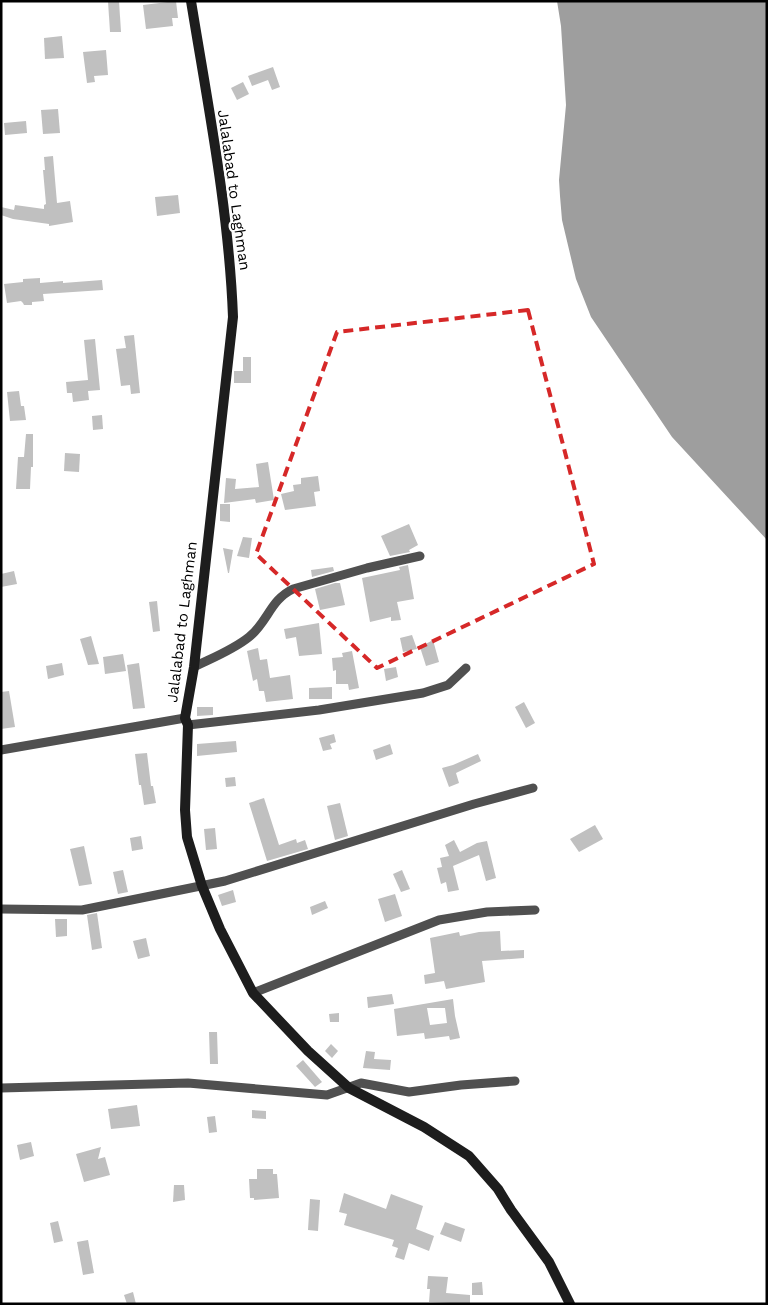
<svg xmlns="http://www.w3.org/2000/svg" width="768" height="1305" viewBox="0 0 768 1305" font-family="'Work Sans',sans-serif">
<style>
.water{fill:#9e9e9e}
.building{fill:#c0c0c0;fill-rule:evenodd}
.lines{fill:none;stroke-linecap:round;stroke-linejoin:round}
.street{stroke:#505050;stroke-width:9}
.secondary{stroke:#1d1d1d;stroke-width:10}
.marked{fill:none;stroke:#d62828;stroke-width:4;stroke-dasharray:10 6;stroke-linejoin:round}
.labels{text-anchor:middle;stroke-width:4.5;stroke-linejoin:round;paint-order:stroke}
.street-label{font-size:15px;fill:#000;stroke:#fff}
</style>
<rect width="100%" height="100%" fill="#fff"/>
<polygon class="water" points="557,1 767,1 767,540 672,437 591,317 576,279 562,220 560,196 559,180 566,105 561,26"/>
<g class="building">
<polygon points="108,1 119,1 121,32 110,32"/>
<polygon points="176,1 178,18 172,18 173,26 146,29 143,5"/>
<polygon points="62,36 64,58 45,59 44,38"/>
<polygon points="106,50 108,75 94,76 95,82 87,83 83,52"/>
<polygon points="273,67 280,87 272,90 268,80 252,86 248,76"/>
<polygon points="243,82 249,94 237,100 231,88"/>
<polygon points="58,109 60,133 43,134 41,110"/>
<polygon points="26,121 27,133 5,135 4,123"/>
<polygon points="53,156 57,203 70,201 73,222 49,226 49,224 13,219 1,215 1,207 14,210 15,205 44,209 44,205 46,204 43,170 45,170 44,157"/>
<polygon points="178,195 180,213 157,216 155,197"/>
<polygon points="40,278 40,283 63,281 63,283 102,280 103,290 43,294 44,301 32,302 32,305 24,305 23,303 21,301 7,303 4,284 23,282 23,279"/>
<polygon points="134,335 140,393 131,394 130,385 121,386 116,349 126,348 124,336"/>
<polygon points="95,339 100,390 88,391 89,400 73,402 72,393 67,393 66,382 88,380 84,340"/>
<polygon points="243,357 251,357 251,383 234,383 234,371 243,371"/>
<polygon points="19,391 21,406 24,406 26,420 10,421 7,392"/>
<polygon points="102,415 103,429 93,430 92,416"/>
<polygon points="26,434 33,434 33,467 31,467 30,489 16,489 18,457 24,457"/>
<polygon points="65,453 80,454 79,472 64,471"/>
<polygon points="268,462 274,500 256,503 255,499 224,503 226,478 236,479 235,489 259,487 256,464"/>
<polygon points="318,476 320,491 314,492 316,506 285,510 281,494 294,491 293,485 301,484 301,478"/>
<polygon points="220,504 230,504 230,522 220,521"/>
<polygon points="409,524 418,545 409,550 410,552 390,556 381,536"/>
<polygon points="243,537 252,538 249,558 237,556"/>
<polygon points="223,548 233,550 229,573 228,573"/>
<polygon points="408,565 414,599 397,602 401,620 391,621 391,617 370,622 362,578 400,570 399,567"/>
<polygon points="333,567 334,571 312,577 311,570"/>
<polygon points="14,571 17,584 1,587 1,574"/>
<polygon points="335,583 340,583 345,605 320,610 315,589"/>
<polygon points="157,601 160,631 153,632 149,602"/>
<polygon points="319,623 322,654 299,656 296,637 286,639 284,629"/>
<polygon points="412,635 417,649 403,652 400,638"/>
<polygon points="91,636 99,664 88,665 80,639"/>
<polygon points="433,640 439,662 426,666 420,647"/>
<polygon points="258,648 260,660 267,659 270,678 290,675 293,699 266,702 264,691 259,691 257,679 253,681 247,651"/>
<polygon points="352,651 359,688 349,690 348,684 336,684 336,670 333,671 332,658 343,657 342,653"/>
<polygon points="123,654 126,671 105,674 103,657"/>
<polygon points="62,663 64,675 48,679 46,666"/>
<polygon points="139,663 145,708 133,709 127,665"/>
<polygon points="396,667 398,677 386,681 384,669"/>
<polygon points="332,687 332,699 309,699 309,688"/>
<polygon points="9,691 15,727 1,729 1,692"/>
<polygon points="524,702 535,723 526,728 515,707"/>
<polygon points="197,707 213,707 213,715 197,716"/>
<polygon points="334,734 336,742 330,744 332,749 323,751 319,738"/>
<polygon points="236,741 237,752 197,756 197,744"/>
<polygon points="390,744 393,754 376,760 373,750"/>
<polygon points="147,753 151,786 153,786 156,803 144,805 141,785 139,785 135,754"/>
<polygon points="478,754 481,761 456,773 459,783 449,787 442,768 453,765"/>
<polygon points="235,777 236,786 226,787 225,778"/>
<polygon points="264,798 279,845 296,839 297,843 305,840 308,849 267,861 249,803"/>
<polygon points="340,803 348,836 335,840 327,806"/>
<polygon points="595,825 603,839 579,852 570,839"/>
<polygon points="215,828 217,849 206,850 204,829"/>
<polygon points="141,836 143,849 132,851 130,838"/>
<polygon points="454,840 460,852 477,843 487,841 496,878 486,881 479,855 453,866 459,890 448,892 446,882 441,884 437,868 442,867 440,858 449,856 445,845"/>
<polygon points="84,846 92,884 79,886 70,849"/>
<polygon points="123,870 128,892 118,894 113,872"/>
<polygon points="402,870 410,889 401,892 393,874"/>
<polygon points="233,890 236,902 222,906 218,895"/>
<polygon points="395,894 402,916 385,922 378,899"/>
<polygon points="325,901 328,908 312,915 310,907"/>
<polygon points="97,913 102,948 92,950 87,915"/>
<polygon points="55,919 67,919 67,936 56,937"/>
<polygon points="500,931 501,951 524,950 524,958 482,961 485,982 446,989 444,981 425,984 424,975 435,973 430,938 459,932 460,936 479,932"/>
<polygon points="146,938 150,956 138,959 133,941"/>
<polygon points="392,994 394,1004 368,1008 367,997"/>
<path d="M453 999 455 1016 460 1038 450 1040 449 1036 425 1039 424 1033 397 1036 394 1009ZM427 1008H445L447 1023 430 1025Z"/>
<polygon points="339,1013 339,1022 330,1022 329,1014"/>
<polygon points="209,1032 217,1032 218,1064 210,1064"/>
<polygon points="331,1044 338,1051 332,1058 325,1051"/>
<polygon points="366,1051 375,1052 374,1059 391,1060 390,1070 363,1068"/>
<polygon points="303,1060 322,1082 315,1087 296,1066"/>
<polygon points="137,1105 140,1126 111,1129 108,1109"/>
<polygon points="252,1110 266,1111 266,1119 252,1118"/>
<polygon points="215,1116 217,1132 209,1133 207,1117"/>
<polygon points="31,1142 34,1156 20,1160 17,1145"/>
<polygon points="101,1147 98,1159 105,1157 110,1175 84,1182 76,1154"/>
<polygon points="257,1169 273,1169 273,1174 277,1174 279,1198 254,1200 254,1198 250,1198 249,1179 257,1179"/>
<polygon points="174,1185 184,1185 185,1200 173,1202"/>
<polygon points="344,1193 386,1209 391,1194 423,1206 416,1229 434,1236 429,1251 409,1243 404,1260 395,1257 398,1248 392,1246 394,1240 344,1225 347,1214 339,1212"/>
<polygon points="310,1199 320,1200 318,1231 308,1230"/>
<polygon points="58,1221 63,1241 54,1243 50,1223"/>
<polygon points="445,1222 465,1229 461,1242 440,1234"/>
<polygon points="88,1240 94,1273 83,1275 77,1242"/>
<polygon points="428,1276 448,1277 446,1293 470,1295 470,1304 429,1302 430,1289 427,1289"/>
<polygon points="482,1282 483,1295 472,1295 472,1283"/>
<polygon points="133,1292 136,1304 127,1304 124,1295"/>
</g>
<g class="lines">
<g class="street">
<path d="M194 667C212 658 233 650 249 637 268 622 270 600 293 589L367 568 420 556"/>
<polyline points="188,725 319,710 423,693 448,685 466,668"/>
<polyline points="1,750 185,718"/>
<polyline points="1,909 82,910 225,881 474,804 533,788"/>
<polyline points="253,993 439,920 487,912 535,910"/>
<polyline points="1,1088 188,1083 327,1095 361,1083 409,1092 461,1085 515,1081"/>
</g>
<path class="secondary" d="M191 1C208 106 229 211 233 317L194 667 185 718 188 725 185 810 187 837 202 886 220 929 253 993 308 1051 349 1088 424 1127 469 1156 498 1189 511 1210 549 1262 570 1304"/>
</g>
<path class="marked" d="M528 310 594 564 377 668 256 554 337 332Z"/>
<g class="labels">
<g class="street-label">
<text transform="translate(234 190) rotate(82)" y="5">Jalalabad to Laghman</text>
<text transform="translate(182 622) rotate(-83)" y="5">Jalalabad to Laghman</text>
</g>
</g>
<rect width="768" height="1305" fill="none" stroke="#000000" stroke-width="5"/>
</svg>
